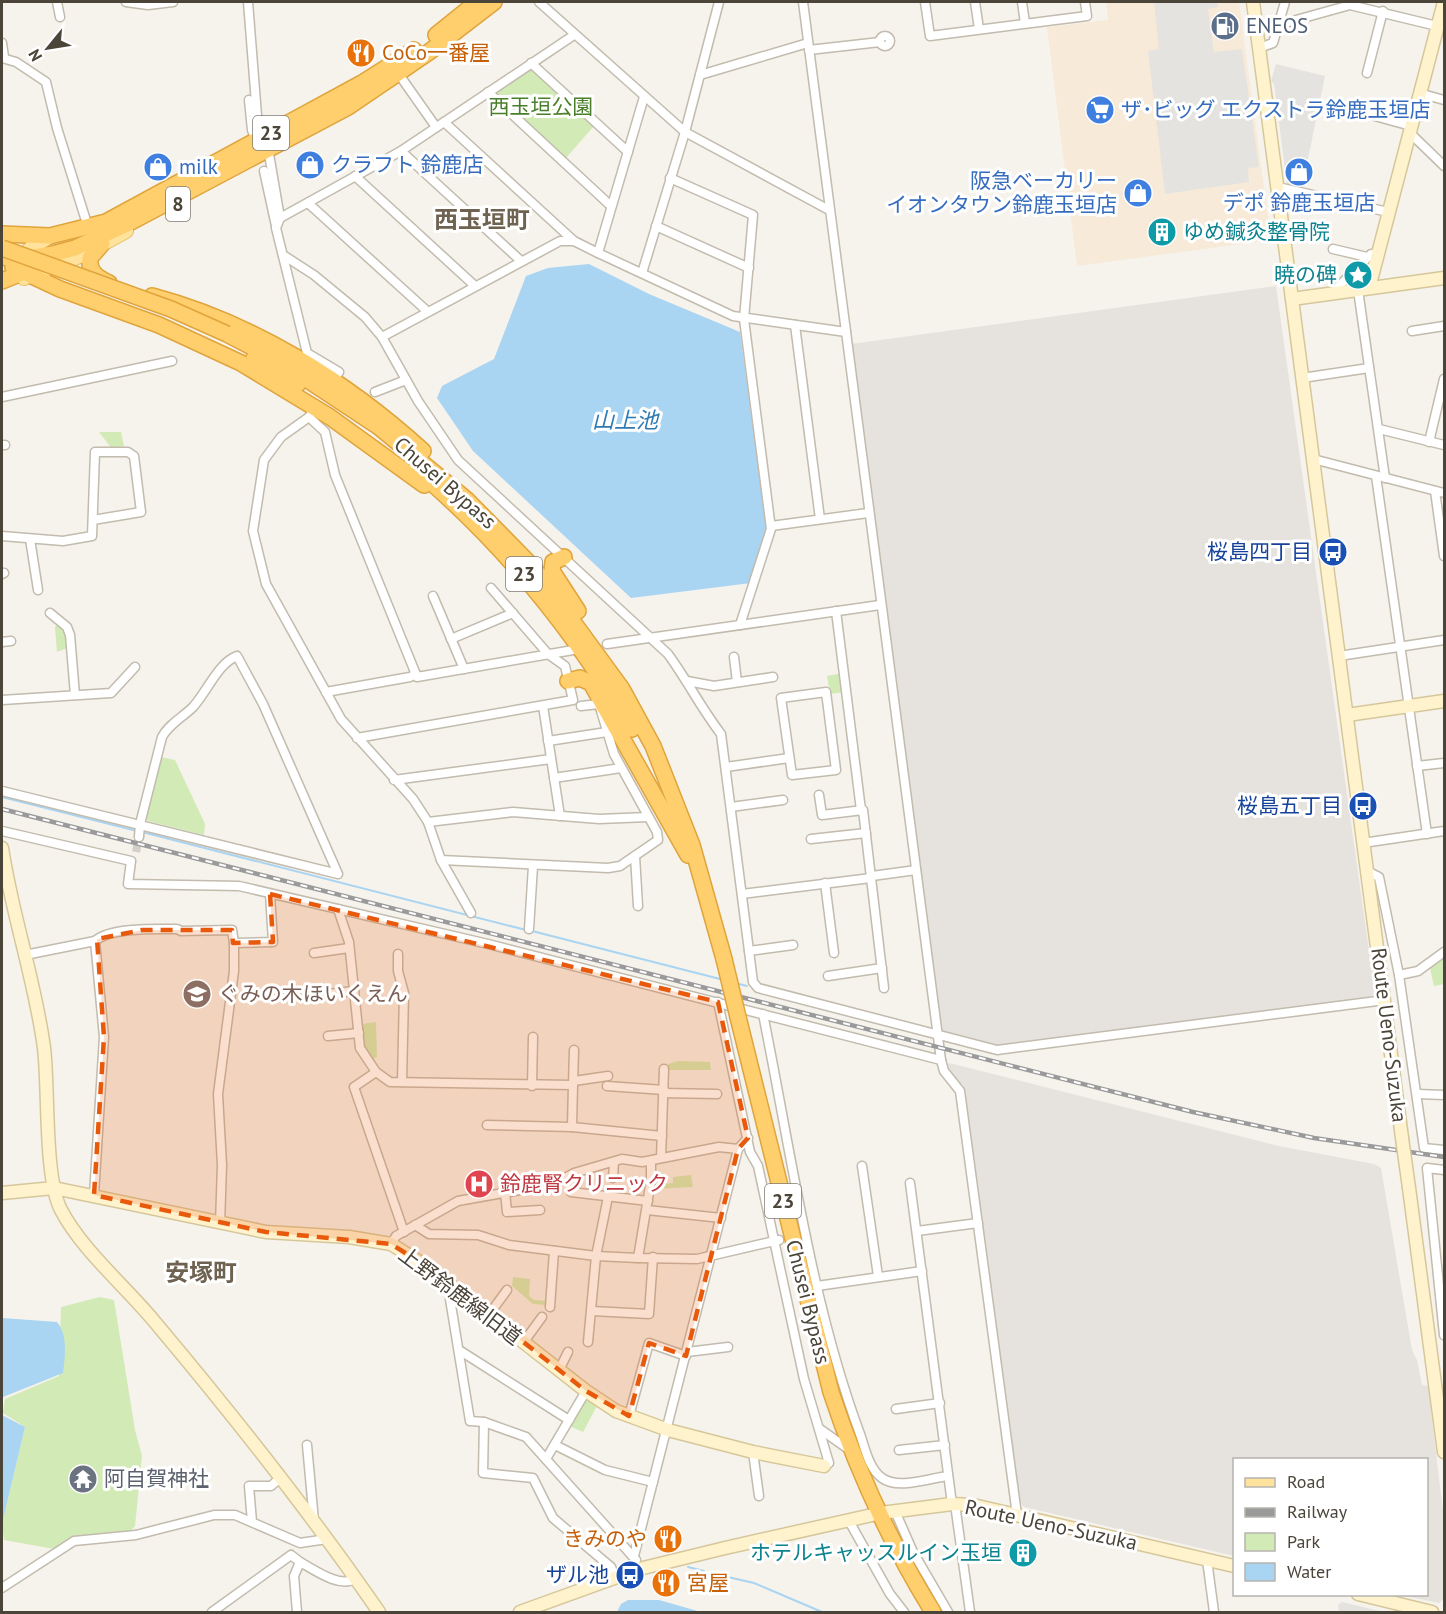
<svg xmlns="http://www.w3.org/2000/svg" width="1446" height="1614" viewBox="0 0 1446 1614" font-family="'PT Sans','Noto Sans JP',sans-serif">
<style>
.commercial{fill:#f7ead8}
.industrial{fill:#e6e2dd}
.green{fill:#d2eab5}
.parking{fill:#e5e3e0}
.water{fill:#a9d4f2}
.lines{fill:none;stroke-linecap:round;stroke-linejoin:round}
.stream{stroke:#a9d4f2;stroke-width:2}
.street-tunnel{stroke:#d4d0c8;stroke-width:8;stroke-dasharray:8 4;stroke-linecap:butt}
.street-casing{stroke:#c2bbae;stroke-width:11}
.secondary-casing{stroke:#d6c79b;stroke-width:15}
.primary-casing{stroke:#e6c16a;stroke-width:16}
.highway-casing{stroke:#e0a43c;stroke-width:18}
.street{stroke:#fff;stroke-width:8}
.secondary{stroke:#fff3cd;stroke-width:12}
.primary{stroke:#ffe39c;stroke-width:14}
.highway{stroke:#ffcf6e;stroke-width:15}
.rail-casing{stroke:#9a9a9a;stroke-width:4.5}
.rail{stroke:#fff;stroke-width:2;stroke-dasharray:7;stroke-linecap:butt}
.secondary-bridge-casing{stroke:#d6c79b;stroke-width:15;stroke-linecap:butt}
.highway-bridge-casing{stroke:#e0a43c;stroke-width:18;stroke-linecap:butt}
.secondary-bridge{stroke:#fff3cd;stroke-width:12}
.highway-bridge{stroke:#ffcf6e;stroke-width:15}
.marked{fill:#e8590c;fill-opacity:0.2;stroke:#e8590c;stroke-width:4.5;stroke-dasharray:12 8;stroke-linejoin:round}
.labels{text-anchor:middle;stroke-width:6;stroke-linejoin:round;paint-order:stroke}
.shield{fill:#fff;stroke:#817c74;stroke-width:1.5}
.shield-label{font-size:20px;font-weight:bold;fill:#4b4439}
.service-label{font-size:21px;fill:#4e5e75;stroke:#fff;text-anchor:start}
.food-label{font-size:21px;fill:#c56008;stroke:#fff;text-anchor:start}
.park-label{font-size:21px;fill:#4a7f2a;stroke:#fff}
.shop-label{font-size:21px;fill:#366cbe;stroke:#fff;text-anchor:start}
.culture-label{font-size:21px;fill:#0d838f;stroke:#fff;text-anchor:end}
.street-label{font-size:21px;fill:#4b4439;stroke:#fff}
.transit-label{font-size:21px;fill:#164399;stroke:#fff;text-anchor:end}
.education-label{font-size:21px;fill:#785e54;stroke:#fff;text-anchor:start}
.health-label{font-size:21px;fill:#be3a42;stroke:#fff;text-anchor:start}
.worship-label{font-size:21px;fill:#5b616d;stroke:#fff;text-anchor:start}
.water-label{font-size:22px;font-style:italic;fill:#2e7ab2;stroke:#fff}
.quarter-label{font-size:24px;font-weight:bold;fill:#6e6250;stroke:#fff}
</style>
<rect width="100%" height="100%" fill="#f6f3ec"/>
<polygon class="commercial" points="1106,2 1239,2 1271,240 1077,266 1047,27 1108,20"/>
<g class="industrial">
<polygon points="1276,286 1375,994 1367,999 995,1047 944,1034 941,1030 919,870 851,344"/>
<polygon points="949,1063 1279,1146 1374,1164 1381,1168 1412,1350 1417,1360 1422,1385 1428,1386 1444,1520 1444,1598 1439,1603 1401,1595 1426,1594 1426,1460 1234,1460 1234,1556 1024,1507 1018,1500 963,1084 958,1083 946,1068"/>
</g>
<g class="green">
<polygon points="528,69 533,70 594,126 565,159 495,95 495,91"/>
<polygon points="99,432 121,432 124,446 112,449"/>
<polygon points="58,623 67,638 67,648 57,652 55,627"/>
<polygon points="843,673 845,692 830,694 827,676"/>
<polygon points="161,757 175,760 205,824 204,835 148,821 146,818"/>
<polygon points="1444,956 1444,984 1434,986 1430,968"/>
<polygon points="376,1022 377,1057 374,1058 375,1063 364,1047 362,1024"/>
<polygon points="678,1061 710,1062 711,1070 668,1070 668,1064"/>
<polygon points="691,1175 693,1187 653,1189 654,1185 673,1183 673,1177"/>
<polygon points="513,1277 530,1279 529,1296 534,1300 547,1301 546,1305 533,1304 512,1286"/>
<polygon points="100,1297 114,1300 135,1430 142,1456 135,1526 129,1533 71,1538 54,1549 4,1540 2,1524 25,1427 3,1413 5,1399 59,1376 61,1307"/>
<polygon points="591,1399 598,1404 583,1432 569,1426 582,1403"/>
</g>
<g class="parking">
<polygon points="1154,2 1217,2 1218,7 1208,9 1214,52 1242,49 1259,167 1248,168 1249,182 1165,194 1148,51 1159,49"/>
<polygon points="1276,64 1325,76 1302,188 1287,185 1274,84 1271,81"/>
<polygon points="1342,1602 1384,1612 1339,1612 1338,1605"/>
</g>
<g class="water">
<polygon points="589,264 649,294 740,332 767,530 751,583 631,598 473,451 437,398 442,386 494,359 526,276 548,268"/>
<path d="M2 1318 57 1322C68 1334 65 1358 63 1373L3 1397 2 1415 25 1427 2 1524Z"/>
<polygon points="628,1600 659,1600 701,1612 617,1612 621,1604"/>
</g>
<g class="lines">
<g class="stream">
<polyline points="2,797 137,831"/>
<polyline points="142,832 526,930"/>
<polyline points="532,931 724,980"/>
<polyline points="735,983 747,986"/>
<polyline points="688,1567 704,1571"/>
<polyline points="710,1573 754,1583 822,1612"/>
</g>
<polyline class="street-tunnel" points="136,852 139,837"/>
<g class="street-casing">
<g id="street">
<polyline points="57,2 60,17"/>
<polyline points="126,2 148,5 173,2"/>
<polyline points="248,2 258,128"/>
<polyline points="539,2 685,132 829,210"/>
<polyline points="803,2 941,1060 944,1071 960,1091 1017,1515"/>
<polyline points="925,2 930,36 1087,16 1085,2"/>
<polyline points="975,2 979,29"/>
<polyline points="1022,2 1025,23"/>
<polyline points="1278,25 1350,5 1437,26"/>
<circle cx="885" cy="41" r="5"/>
<polyline points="2,43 4,57"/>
<polyline points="1259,48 1273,43 1285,2"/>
<polyline points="809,50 880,42"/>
<polyline points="2,58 16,62 46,82 57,128 88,227"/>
<polyline points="531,63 628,152"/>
<polyline points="398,73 436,127"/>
<polyline points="1367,73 1383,11"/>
<polyline points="700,75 808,43"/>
<polyline points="488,92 611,206"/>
<polyline points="1419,93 1444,100"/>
<polyline points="644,97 598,253 733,316 846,332"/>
<polyline points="249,100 252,130 256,141"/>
<polyline points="1335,105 1411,126"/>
<polyline points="444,122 574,241"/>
<polyline points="1409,132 1444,166"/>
<polyline points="401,151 521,261"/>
<polyline points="269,154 280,218 276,228 307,353 339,372 336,377"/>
<polyline points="264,171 276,226"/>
<polyline points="355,176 475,286"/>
<polyline points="670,178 753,215 744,319 771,529 740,625"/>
<polyline points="1278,187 1388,212"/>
<polyline points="308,203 427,311"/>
<polyline points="280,218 401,151 574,35"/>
<polyline points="656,226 749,268"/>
<polyline points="1333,249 1367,257"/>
<path d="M283 255 314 275 365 317 382 337 418 401 458 460 668 654C687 680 701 708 721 734L753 982 758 988 997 1050 1385 1000"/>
<polyline points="642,273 685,132 719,2"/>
<polyline points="1358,290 1385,478"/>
<polyline points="1332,293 1371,254 1378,257"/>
<polyline points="795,325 820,519"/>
<polyline points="1412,331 1444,326"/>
<polyline points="382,337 560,241 574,241 598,253"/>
<polyline points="1302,378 1369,368"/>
<polyline points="375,392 406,380"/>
<polyline points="2,397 172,361"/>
<polyline points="314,409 309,417 281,437 264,460 253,531 266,584 341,719 413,799 428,822 441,860 608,868 620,866 658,840 657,832 614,754 599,704 581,706"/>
<polyline points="309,417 325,432 335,475 417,677 573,650"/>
<polyline points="1379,429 1444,445"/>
<polyline points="1429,442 1444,379"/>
<polyline points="2,445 5,445"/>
<polyline points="1313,459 1444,493"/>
<polyline points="1376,476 1427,834"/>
<polyline points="1435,491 1444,556"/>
<polyline points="771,526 868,513"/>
<polyline points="2,536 63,541 92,536 95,452 128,452 134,456 141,512 93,520"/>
<polyline points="30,539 38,590"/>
<polyline points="2,574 4,573"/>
<polyline points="433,596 464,669"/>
<polyline points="836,611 861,810"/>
<polyline points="50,613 67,627 70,635 75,695"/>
<polyline points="451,639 513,613"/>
<polyline points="2,642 11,641"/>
<polyline points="607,644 880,605"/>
<polyline points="1339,656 1444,640"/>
<polyline points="734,657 737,682"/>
<polyline points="687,681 714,686 773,677"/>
<polyline points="326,692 410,677 416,674"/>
<polygon points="826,692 836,770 792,775 781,698"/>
<polyline points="2,700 111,693 135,667"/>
<polyline points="543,706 560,816"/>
<polyline points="357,738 573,700 565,666 548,654 491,588"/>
<polyline points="548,741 607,732"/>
<polyline points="1417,766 1444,763"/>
<polyline points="726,767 789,758"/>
<polyline points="554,778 621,768"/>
<polyline points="394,780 551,759"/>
<path d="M2 791 338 874 263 704 237 656C218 663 207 692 193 707 182 718 170 723 162 737L140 824 139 837"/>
<polyline points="819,795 822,815 863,810 884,988"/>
<polyline points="731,807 783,800"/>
<polyline points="428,822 513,812 599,819 648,817"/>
<polyline points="2,831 131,861 128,884 239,886 488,944 941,1060"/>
<polyline points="811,839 866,833"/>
<polyline points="1363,843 1444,831"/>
<polyline points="635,856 638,906"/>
<polyline points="441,860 471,913"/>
<polyline points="1367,871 1379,877 1399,975 1424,1148 1444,1150"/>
<polyline points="872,876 916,870"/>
<polyline points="825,883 834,953"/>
<polyline points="742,894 871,878"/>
<polyline points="338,909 349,942 360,1048 376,1072 390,1082 573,1085 572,1127"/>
<polyline points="529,929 533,866"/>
<path d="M95 941C110 927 157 929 177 929L181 931 232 930 234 943"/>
<polyline points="749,951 793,945"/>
<polyline points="314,953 349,948"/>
<polyline points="398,954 398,971 404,993 402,1082"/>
<polyline points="25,955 95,941 104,1037 94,1195"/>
<polyline points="1399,975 1418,971 1444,952"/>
<polyline points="828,976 882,968"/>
<polyline points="319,995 354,991"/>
<polyline points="718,1002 750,1152 758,1166 804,1379 829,1463 824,1466"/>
<path d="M763 1014C791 1152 811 1302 860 1434 865 1448 869 1469 882 1478 898 1490 930 1478 948 1476"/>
<polyline points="328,1036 359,1033"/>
<polyline points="376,1072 354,1087 404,1232"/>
<polyline points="574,1081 608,1076"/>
<polyline points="573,1085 574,1050"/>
<polyline points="532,1086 533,1037"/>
<polyline points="607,1086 664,1090"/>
<polyline points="663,1093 717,1094"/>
<polyline points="1417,1094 1444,1095"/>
<polyline points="487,1125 572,1127 662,1136"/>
<polyline points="661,1158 664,1069"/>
<polyline points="651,1161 651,1180 638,1258 697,1259 779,1240"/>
<polyline points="862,1166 878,1276"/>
<polyline points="1444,1170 1427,1168 1444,1335"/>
<polyline points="613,1178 614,1162"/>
<polyline points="910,1183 952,1504"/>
<polyline points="505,1192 507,1212 540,1210"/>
<polyline points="571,1192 648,1201"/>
<polyline points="647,1210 721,1218"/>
<polyline points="220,1224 222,1165 218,1094 234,971 234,943 273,942 270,894"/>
<polyline points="415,1225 429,1234 478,1235 509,1245 596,1256 638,1258"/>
<polyline points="917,1231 978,1223"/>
<polyline points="391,1244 396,1236 458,1201 554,1184 574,1173 622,1159 642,1162 719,1147 738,1149"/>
<polyline points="817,1286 922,1271"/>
<polyline points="453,1289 450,1299 470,1421 484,1422 526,1437 636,1560"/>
<polyline points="550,1307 554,1251"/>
<polyline points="592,1311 649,1314 653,1257"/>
<polyline points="488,1316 507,1290"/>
<polyline points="588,1342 596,1256 608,1197"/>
<polyline points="523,1343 542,1317"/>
<polyline points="459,1350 569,1420"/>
<polyline points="687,1352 728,1347"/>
<polyline points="559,1370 568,1352"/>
<polyline points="896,1409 940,1403"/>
<polyline points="629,1416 649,1343 686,1356"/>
<polyline points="484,1422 483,1473 533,1478 553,1518 611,1567 615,1577"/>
<polyline points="820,1429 851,1451"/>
<polyline points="307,1445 314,1521"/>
<polyline points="555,1445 605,1470 653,1482"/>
<polyline points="899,1450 945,1445"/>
<polyline points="753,1452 759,1496"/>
<polyline points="546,1459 586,1391"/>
<polyline points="955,1504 970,1612"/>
<polyline points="895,1511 913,1552 948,1612"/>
<polyline points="849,1521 890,1594 904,1612"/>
<polyline points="252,1522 249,1486 271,1486 280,1478"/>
<polyline points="634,1556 738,1149 748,1138"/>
<polyline points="1207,1560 1214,1612"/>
<path d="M300 1562C315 1570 339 1588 355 1579"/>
<polyline points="2,1588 74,1541 136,1535 214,1515 235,1515 300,1543 327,1539"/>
<polyline points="212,1612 291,1555 300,1562 294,1576 297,1612"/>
</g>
</g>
<g class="secondary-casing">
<g id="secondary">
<polyline points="1253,2 1402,1138"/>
<polyline points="1369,288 1444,2"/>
<polyline points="1292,299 1444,278"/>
<polyline points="1347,715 1444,701"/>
<path d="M2 848C12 915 35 980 44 1048 49 1089 44 1177 61 1210 82 1250 125 1286 154 1321 233 1415 310 1512 379 1612"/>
<polyline points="1409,1188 1444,1452"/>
<polyline points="2,1193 54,1188 266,1232 349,1237 391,1244 426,1266 586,1391 616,1411 668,1430 753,1452 824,1466"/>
<polyline points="1358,1594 1432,1612"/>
<polyline points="520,1612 639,1569 725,1548 881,1513 952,1504 973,1505 1234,1566"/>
</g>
</g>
<g class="primary-casing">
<g id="primary">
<polyline points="16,263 31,248 50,236"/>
<polyline points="24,278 82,255 126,231"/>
</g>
</g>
<g class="highway-casing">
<g id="highway">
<polyline points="436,35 477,2"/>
<polyline points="2,234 50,236 106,222 362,83 414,50"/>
<path d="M102 244 90 258C88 272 98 278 109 283"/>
<polyline points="2,257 20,259 53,254 75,248 125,225 348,107 429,52 494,2"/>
<polyline points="13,267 60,289 159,325 241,363 330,417 424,485"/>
<polyline points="2,281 29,270"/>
<path d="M152 296C253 323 346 381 423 451"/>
<polyline points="227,334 279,361 379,427 467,500 533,567 622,689 653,746 692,845 724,959"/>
<polyline points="254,358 298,384"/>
<path d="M419 472C505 545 575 632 632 729"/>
<polyline points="564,557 553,562 552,571 578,611"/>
<polyline points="568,681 580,678 591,683 688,855"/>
<path d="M738 1017 831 1392C856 1468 891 1544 933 1612"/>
</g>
</g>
<use href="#street" class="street"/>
<use href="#secondary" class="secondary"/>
<use href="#primary" class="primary"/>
<use href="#highway" class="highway"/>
<g class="rail-casing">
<polyline id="rail" points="2,809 1193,1112 1314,1138 1444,1157"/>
</g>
<use href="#rail" class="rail"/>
<g class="secondary-bridge-casing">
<polyline id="secondary-bridge" points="1402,1138 1409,1188"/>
</g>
<g class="highway-bridge-casing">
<g id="highway-bridge">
<polyline points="2,248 171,309 227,334"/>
<polyline points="724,959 738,1017"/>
</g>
</g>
<use href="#secondary-bridge" class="secondary-bridge"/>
<use href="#highway-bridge" class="highway-bridge"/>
</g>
<path class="marked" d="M270 894 718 1002 748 1138 738 1149 686 1356 649 1343 629 1416 586 1391 426 1266 391 1244 266 1232 94 1195 104 1037 97 939 142 930H232L233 943 273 942Z"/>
<defs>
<g id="fuel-disc" transform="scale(1.5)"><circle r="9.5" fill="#5c6f8a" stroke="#fff"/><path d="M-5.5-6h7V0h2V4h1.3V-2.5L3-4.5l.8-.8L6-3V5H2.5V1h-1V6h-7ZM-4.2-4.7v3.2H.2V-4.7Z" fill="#fff"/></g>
<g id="restaurant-disc" transform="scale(1.5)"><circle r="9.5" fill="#e8710a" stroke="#fff"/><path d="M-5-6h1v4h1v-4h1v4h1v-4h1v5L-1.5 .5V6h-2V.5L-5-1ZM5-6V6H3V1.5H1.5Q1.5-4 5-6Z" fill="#fff"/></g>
<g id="supermarket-disc" transform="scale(1.5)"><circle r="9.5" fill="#3f7fe0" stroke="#fff"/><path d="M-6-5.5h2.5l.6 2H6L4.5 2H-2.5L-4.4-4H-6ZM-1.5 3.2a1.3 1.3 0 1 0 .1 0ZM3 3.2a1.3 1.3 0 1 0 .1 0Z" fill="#fff"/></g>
<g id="shop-disc" transform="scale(1.5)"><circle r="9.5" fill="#3f7fe0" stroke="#fff"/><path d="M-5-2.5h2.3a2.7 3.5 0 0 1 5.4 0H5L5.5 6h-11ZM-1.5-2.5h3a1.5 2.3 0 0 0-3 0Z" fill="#fff"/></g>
<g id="building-disc" transform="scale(1.5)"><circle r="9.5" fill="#0f9aa8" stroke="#fff"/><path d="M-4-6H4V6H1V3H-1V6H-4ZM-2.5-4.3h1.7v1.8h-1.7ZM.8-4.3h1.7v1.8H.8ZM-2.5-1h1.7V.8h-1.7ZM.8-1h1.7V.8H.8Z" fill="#fff"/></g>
<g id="sight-disc" transform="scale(1.5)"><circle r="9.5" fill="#0f9aa8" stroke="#fff"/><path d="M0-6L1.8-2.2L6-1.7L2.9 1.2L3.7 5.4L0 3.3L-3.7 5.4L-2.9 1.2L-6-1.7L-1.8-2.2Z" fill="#fff"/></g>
<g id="bus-disc" transform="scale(1.5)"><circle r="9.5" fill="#1a4fb4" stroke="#fff"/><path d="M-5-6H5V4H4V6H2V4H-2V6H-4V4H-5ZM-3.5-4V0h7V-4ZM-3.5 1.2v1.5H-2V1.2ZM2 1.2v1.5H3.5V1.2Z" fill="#fff"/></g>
<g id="school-disc" transform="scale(1.5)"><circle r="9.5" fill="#8d6e63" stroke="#fff"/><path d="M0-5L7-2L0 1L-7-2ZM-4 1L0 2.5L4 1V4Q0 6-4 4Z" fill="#fff"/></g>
<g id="hospital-disc" transform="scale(1.5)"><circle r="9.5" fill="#e0444e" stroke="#fff"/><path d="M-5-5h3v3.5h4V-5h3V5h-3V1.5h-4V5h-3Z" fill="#fff"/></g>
<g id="temple-disc" transform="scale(1.5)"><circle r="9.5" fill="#6b7280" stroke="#fff"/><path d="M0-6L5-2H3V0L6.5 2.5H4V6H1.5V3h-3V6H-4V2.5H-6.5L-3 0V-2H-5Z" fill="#fff"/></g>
</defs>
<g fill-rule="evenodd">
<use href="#fuel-disc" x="1225" y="26"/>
<use href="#restaurant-disc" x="361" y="53"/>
<use href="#supermarket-disc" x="1100" y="110"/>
<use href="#shop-disc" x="310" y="165"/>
<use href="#shop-disc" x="158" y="167"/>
<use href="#shop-disc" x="1299" y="172"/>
<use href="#shop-disc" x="1138" y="193"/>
<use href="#building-disc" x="1162" y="232"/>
<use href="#sight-disc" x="1358" y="275"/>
<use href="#bus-disc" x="1333" y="552"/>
<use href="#bus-disc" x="1363" y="806"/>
<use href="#school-disc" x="197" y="994"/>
<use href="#hospital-disc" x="479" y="1184"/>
<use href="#temple-disc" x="83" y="1479"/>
<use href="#restaurant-disc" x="668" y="1539"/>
<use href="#building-disc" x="1023" y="1553"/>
<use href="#bus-disc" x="630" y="1575"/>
<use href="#restaurant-disc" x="666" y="1583"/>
</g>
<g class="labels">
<g class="shield">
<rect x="253" y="116" width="36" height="34" rx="4.5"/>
<rect x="166" y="187" width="24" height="34" rx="4.5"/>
<rect x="506" y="557" width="36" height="34" rx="4.5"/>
<rect x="765" y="1184" width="36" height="34" rx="4.5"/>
</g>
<g class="shield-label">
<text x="271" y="140">23</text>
<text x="178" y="211">8</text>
<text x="524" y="581">23</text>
<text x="783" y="1208">23</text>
</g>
<g class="service-label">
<text x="1246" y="33">ENEOS</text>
</g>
<g class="food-label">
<text x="382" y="60">CoCo一番屋</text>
<text x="647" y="1546" text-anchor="end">きみのや</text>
<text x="687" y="1590">宮屋</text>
</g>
<g class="park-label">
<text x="541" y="114">西玉垣公園</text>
</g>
<g class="shop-label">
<text x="1121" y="117">ザ･ビッグ エクストラ鈴鹿玉垣店</text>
<text x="331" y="172">クラフト 鈴鹿店</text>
<text x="179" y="174">milk</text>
<text x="1117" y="188" text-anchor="end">阪急ベーカリー<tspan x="1117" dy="24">イオンタウン鈴鹿玉垣店</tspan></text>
<text x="1299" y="210" text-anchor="middle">デポ 鈴鹿玉垣店</text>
</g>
<g class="culture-label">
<text x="1183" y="239" text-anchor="start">ゆめ鍼灸整骨院</text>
<text x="1337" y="282">暁の碑</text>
<text x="1002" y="1560">ホテルキャッスルイン玉垣</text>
</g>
<g class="street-label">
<text transform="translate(445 483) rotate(41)" y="7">Chusei Bypass</text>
<text transform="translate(1389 1035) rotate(83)" y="7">Route Ueno-Suzuka</text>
<text transform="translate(460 1296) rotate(37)" y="7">上野鈴鹿線旧道</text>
<text transform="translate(808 1302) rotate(76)" y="7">Chusei Bypass</text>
<text transform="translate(1051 1525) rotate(12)" y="7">Route Ueno-Suzuka</text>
</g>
<g class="transit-label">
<text x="1312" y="559">桜島四丁目</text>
<text x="1342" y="813">桜島五丁目</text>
<text x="609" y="1582">ザル池</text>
</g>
<g class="education-label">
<text x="218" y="1001">ぐみの木ほいくえん</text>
</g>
<g class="health-label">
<text x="500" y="1191">鈴鹿腎クリニック</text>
</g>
<g class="worship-label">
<text x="104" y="1486">阿自賀神社</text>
</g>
<g class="water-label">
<text x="625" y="428">山上池</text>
</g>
<g class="quarter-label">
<text x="482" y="228">西玉垣町</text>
<text x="201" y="1281">安塚町</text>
</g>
</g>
<rect width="1446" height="1614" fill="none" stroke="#4b4439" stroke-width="6"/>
<rect x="1233" y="1458" width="195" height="138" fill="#ffffff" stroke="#b7b4b0" stroke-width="1.5"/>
<rect x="1245" y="1478" width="30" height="9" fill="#ffe39c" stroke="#b7b4b0" stroke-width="1.5"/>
<text x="1287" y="1488" font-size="18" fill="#4b4439">Road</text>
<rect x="1245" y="1508" width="30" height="9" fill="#9a9a9a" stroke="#b7b4b0" stroke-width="1.5"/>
<text x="1287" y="1518" font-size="18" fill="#4b4439">Railway</text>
<rect x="1245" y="1533" width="30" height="18" fill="#d2eab5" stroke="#b7b4b0" stroke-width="1.5"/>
<text x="1287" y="1548" font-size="18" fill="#4b4439">Park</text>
<rect x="1245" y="1563" width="30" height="18" fill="#a9d4f2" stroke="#b7b4b0" stroke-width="1.5"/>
<text x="1287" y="1578" font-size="18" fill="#4b4439">Water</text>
<g transform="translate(48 48) rotate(240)" stroke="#ffffff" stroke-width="4.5" paint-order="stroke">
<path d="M0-4.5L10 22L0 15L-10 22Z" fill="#4b4439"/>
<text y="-9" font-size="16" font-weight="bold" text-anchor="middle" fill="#4b4439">N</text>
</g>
</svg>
